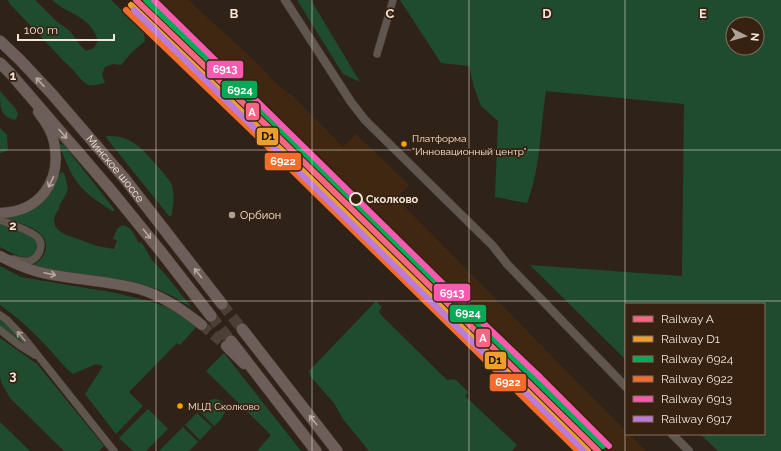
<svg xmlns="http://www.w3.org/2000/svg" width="781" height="451" viewBox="0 0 781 451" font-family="Raleway,sans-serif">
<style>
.built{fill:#3f2712}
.green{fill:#1f4c2f;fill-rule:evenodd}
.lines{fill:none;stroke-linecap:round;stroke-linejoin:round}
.primary-tunnel{stroke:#4c4036;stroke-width:10;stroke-dasharray:10 5;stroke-linecap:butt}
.trunk-tunnel{stroke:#4c4036;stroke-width:11;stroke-dasharray:11 5.5;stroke-linecap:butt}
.minor-casing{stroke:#4a4038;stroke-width:8}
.tertiary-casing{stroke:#4a4038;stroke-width:9}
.primary-casing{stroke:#4a4038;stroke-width:11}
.trunk-casing{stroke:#4a4038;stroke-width:12}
.minor{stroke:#5f564f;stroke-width:7}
.tertiary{stroke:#5f564f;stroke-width:8}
.primary{stroke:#6b5e59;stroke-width:10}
.trunk{stroke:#6d5e5a;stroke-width:11}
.rail-1-casing{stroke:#372211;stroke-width:9}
.rail-2-casing{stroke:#372211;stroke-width:9}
.rail-3-casing{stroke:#372211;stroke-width:9}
.rail-4-casing{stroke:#372211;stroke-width:9}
.rail-5-casing{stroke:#372211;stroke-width:9}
.rail-6-casing{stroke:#372211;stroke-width:9}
.rail-1{stroke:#f66582;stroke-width:6}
.rail-2{stroke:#ed9f2d;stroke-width:6}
.rail-3{stroke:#06aa56;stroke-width:6}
.rail-4{stroke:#f36c2b;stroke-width:6}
.rail-5{stroke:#f75aaf;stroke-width:6}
.rail-6{stroke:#bd7bd9;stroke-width:6}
.oneway{stroke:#b7a8a0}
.oneway2{stroke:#b6a8a0}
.oneway3{stroke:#a99e94}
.grid{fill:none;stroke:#f3e5da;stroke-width:1;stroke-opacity:0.55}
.bus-dot{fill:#f7a600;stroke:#372211;stroke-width:1.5}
.stop-dot{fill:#372211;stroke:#f3e5da;stroke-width:2}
.poi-dot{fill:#aea196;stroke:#372211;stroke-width:1.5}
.labels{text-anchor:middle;stroke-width:3.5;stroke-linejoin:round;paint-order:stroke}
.bus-label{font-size:10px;fill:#f3e5da;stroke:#372211;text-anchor:start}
.street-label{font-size:11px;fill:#f3e5da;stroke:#372211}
.stop-label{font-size:11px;font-weight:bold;fill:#f3e5da;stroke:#372211;text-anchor:start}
.poi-label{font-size:11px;fill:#f3e5da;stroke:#372211;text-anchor:start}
.grid-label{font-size:13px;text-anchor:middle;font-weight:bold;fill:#f3e5da;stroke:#372211;stroke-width:3.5;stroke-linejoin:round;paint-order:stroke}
.line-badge{stroke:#372211;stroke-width:1.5}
.badge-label{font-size:11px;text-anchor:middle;font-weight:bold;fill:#fff}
.pale-badge-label{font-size:11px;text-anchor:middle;font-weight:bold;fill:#111}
</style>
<rect width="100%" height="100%" fill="#2f2319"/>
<polygon class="built" points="129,0 188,0 253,59 281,88 291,94 343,147 356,134 409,185 396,198 626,431 626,434 629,434 646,451 588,451 385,252 382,254 376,249 380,245 303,169 298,173 292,167 296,163 259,129"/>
<g class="green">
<path d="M8 0H35L56 21 70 31 80 45 86 51 94 48 98 41C91 16 69 15 52 0H111L139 26 144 33 145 41 132 52 121 65 113 64 105 67 102 74 105 83C100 84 93 86 89 85 81 82 76 72 70 67 65 62 64 62 59 56L10 4Z"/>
<polygon points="297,0 311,0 360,82 343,74"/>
<path d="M400 0H781V451H718L700 434H764V304H626V360L530 265 682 276 684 104 546 91C540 128 541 167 527 203L495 197 498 121 481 106 474 87 469 66 441 63ZM733 24H757V48H733Z"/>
<path d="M0 91 16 109 18 115 15 120C0 117 0 107 0 91Z"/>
<polygon points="0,128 7,135 8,150 1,153 0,153"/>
<path d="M107 136C133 135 144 151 160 169 164 174 170 180 172 186 175 196 173 205 172 214L171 216H169L108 140 106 137Z"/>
<path d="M60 144 64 145 114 209 115 211H112C102 204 90 197 82 188 71 177 66 161 60 147Z"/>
<path d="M61 172 64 173C70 191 68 190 59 206L60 207 55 215 54 220 55 226 58 230 64 234 97 246 114 249 117 240 113 239 117 229 122 225C131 226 134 234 138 242L142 243 152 260 165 274 192 308C179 299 166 292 151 287 126 278 98 277 72 273 59 272 46 268 33 265 39 262 43 258 45 252 52 230 22 224 7 219V218C27 215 44 205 54 187 57 182 57 177 61 172Z"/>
<path d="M0 223C8 226 31 234 36 240 38 243 38 246 37 249 32 266 10 252 0 247Z"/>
<path d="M0 266 21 277 116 293 149 301 172 309 197 326 180 345 177 343 129 392 143 406 116 434 85 394 103 366 96 364 73 374 67 369C47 346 26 323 0 305Z"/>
<polygon points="376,301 382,307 379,311 380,314 447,380 454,379 456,380 468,392 465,396 517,445 512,451 369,451 343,419 334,403 310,376 309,371"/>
<polygon points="0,318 13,330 24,343 23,344 0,327"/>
<polygon points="0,338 37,364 104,446 99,451 64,451 10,398 2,384 0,378"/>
<polygon points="224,353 301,451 257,451 271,435 206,371"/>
<path d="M215 399C223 400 229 408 223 416 221 420 217 423 214 426L199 411 210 400Z"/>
<polygon points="148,409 168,429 146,451 133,451 119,438"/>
<polygon points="197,413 212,427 200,440 185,425"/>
<polygon points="0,422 30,451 0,451"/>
<polygon points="183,427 198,442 189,451 159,451"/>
</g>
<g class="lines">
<polyline class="primary-tunnel" points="202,325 226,346"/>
<g class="trunk-tunnel">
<polyline points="222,304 242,329"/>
<polyline points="211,316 231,341"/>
</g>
<g class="minor-casing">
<g id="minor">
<polyline points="377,54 393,0"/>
<path d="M0 220C10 224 30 230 37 237 45 244 39 259 29 261 23 262 18 260 13 259"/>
<polyline points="0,315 7,320 24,338 114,451"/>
<polyline points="0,330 19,345 35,355"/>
</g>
</g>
<g class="tertiary-casing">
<g id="tertiary">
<polyline points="285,0 351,102 365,120 493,246 507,264 626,387"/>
<polyline points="672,434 689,451"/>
</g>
</g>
<g class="primary-casing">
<g id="primary">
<path d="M0 213C40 212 62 181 54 142 52 131 45 121 38 112"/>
<path d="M0 256C15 264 31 271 48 274 78 280 109 281 139 289 163 296 183 310 202 325"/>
<polyline points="226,346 244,364"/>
</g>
</g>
<g class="trunk-casing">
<g id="trunk">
<path id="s1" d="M0 41 20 60 51 93 101 151 125 179 222 304"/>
<polyline points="0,63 10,73 110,189 162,253 211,316"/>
<polyline points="242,329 337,451"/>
<polyline points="231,341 316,451"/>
</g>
</g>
<use href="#minor" class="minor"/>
<use href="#tertiary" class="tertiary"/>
<use href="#primary" class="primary"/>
<use href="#trunk" class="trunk"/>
<g class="rail-1-casing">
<polyline id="rail-1" points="136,0 265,124 598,451"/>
</g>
<g class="rail-2-casing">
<polyline id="rail-2" points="131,5 260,129 588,451"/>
</g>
<g class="rail-3-casing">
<polyline id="rail-3" points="146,0 270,119 603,446"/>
</g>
<g class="rail-4-casing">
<polyline id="rail-4" points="126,10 255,134 578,451"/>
</g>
<g class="rail-5-casing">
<polyline id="rail-5" points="154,0 479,319 541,378 609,446"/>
</g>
<g class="rail-6-casing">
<polyline id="rail-6" points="134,10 464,334 526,393 584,451"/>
</g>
<use href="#rail-1" class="rail-1"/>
<use href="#rail-2" class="rail-2"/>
<use href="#rail-3" class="rail-3"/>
<use href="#rail-4" class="rail-4"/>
<use href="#rail-5" class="rail-5"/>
<use href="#rail-6" class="rail-6"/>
</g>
<defs><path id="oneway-shaft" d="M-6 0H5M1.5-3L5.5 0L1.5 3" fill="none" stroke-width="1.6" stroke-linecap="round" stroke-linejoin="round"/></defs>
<g class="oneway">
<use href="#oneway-shaft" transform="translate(40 82) rotate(-133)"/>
<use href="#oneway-shaft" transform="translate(63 134) rotate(49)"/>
<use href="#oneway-shaft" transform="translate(147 234) rotate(52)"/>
<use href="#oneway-shaft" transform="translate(198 273) rotate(-128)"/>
<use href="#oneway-shaft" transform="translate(313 420) rotate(-128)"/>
</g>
<g class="oneway2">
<use href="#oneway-shaft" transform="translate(51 182) rotate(115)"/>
<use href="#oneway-shaft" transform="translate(50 274) rotate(12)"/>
</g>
<use class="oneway3" href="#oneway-shaft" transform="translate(21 336) rotate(-131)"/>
<path class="grid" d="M156 0V451M312 0V451M469 0V451M625 0V451M0 150H781M0 301H781"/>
<g class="bus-dot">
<circle cx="404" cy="144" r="3.5"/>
<circle cx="180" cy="406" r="3.5"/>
</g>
<circle class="stop-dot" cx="356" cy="199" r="6"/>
<circle class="poi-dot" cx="232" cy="215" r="4"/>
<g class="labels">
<g class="bus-label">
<text x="412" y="142">Платформа<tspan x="412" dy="13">"Инновационный центр"</tspan></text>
<text x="188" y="410">МЦД Сколково</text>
</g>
<g class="street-label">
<text dy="4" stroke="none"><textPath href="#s1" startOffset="172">Минское шоссе</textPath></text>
</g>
<g class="stop-label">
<text x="366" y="203">Сколково</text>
</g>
<g class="poi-label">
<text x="240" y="219">Орбион</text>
</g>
</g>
<g class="grid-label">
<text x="234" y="18">B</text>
<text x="390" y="18">C</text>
<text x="547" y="18">D</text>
<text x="703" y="18">E</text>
<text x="13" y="80">1</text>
<text x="13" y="230">2</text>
<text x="13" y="380">3</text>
</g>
<g class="line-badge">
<rect x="206" y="60" width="38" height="19" rx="4" fill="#f75aaf"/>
<rect x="221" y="80" width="37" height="19" rx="4" fill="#06aa56"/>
<rect x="245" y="102" width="15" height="19" rx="4" fill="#f66582"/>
<rect x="256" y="127" width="23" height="19" rx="4" fill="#ed9f2d"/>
<rect x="264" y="152" width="38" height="19" rx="4" fill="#f36c2b"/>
<rect x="433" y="283" width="38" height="19" rx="4" fill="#f75aaf"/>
<rect x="449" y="304" width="38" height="19" rx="4" fill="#06aa56"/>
<rect x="475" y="328" width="16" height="20" rx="4" fill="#f66582"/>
<rect x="484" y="351" width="23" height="19" rx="4" fill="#ed9f2d"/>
<rect x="489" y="373" width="38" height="19" rx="4" fill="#f36c2b"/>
</g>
<g class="badge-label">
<text x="225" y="73">6913</text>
<text x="240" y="94">6924</text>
<text x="252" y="116">A</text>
<text x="283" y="165">6922</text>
<text x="452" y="297">6913</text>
<text x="468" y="317">6924</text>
<text x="483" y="342">A</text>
<text x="508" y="386">6922</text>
</g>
<g class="pale-badge-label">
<text x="268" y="140">D1</text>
<text x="495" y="364">D1</text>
</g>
<rect x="625" y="303" width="140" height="132" fill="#372211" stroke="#827061"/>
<rect x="633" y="316" width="20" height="6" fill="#f66582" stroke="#827061"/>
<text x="661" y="323" font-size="12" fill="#f3e5da">Railway A</text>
<rect x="633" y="336" width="20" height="6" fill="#ed9f2d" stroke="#827061"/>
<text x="661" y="343" font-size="12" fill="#f3e5da">Railway D1</text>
<rect x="633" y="356" width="20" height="6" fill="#06aa56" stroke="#827061"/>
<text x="661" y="363" font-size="12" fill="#f3e5da">Railway 6924</text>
<rect x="633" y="376" width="20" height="6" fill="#f36c2b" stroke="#827061"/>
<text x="661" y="383" font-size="12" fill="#f3e5da">Railway 6922</text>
<rect x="633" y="396" width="20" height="6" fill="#f75aaf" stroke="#827061"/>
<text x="661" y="403" font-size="12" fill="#f3e5da">Railway 6913</text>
<rect x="633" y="416" width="20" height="6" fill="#bd7bd9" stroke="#827061"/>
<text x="661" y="423" font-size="12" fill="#f3e5da">Railway 6917</text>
<g transform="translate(745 36) rotate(96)"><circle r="19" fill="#372211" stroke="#827061"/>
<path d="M0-3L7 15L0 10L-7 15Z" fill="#aea196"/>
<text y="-6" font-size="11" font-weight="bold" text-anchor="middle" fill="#f3e5da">N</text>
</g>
<path d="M18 34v6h96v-6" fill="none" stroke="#f3e5da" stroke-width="2"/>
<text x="24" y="34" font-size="12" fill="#f3e5da" stroke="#372211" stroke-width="3" paint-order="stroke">100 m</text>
</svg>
